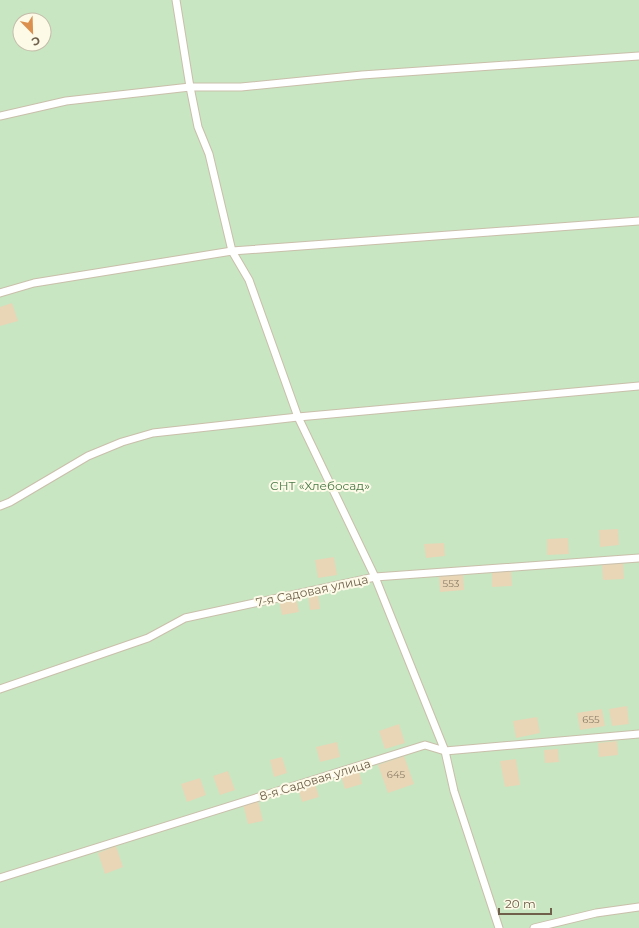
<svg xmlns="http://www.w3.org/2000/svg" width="639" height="928" viewBox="0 0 639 928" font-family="Montserrat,sans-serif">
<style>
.green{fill:#c8e6c2;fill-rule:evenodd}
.building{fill:#e8d6b7}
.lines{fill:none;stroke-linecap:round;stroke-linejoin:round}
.service-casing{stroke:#c9bfaa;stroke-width:9}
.service{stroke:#fff;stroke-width:7}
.labels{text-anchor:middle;stroke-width:4;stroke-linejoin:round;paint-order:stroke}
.number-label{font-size:10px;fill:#8d7e66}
.park-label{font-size:12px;fill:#4a7a47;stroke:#fdfae8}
.street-label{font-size:12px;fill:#6f604b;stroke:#fdfae8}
</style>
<rect width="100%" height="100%" fill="#faf6e2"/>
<path class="green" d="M0 0H639V928H0ZM20 20H44V44H20Z"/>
<g class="building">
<polygon points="12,303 18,321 0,326 0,307"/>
<polygon points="618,529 619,545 600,547 599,530"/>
<polygon points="568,538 569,554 547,555 547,539"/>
<polygon points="444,543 445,556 426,558 424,544"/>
<polygon points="334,557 337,575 318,578 315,560"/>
<polygon points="623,562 624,579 603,580 602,564"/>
<polygon points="511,570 512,586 492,587 492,571"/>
<polygon points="463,574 464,590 440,592 439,576"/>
<polygon points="318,593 320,609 310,610 308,594"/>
<polygon points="296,597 299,612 282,615 279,601"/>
<polygon points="627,706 629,724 612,726 609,709"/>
<polygon points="602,709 605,726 580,730 577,713"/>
<polygon points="537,717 540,733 516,738 513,721"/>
<polygon points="399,724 405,743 385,749 379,731"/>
<polygon points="617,741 618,755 599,757 598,743"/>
<polygon points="337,742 340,757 320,762 316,747"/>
<polygon points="558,749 559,762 545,763 544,750"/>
<polygon points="404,756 414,784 388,793 378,765"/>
<polygon points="282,757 287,773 274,777 270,760"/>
<polygon points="516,759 520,785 505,787 500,761"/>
<polygon points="228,771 235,790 220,795 213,776"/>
<polygon points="359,771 362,784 345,789 341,776"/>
<polygon points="200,778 206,795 187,802 181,784"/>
<polygon points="315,783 319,797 302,802 298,788"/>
<polygon points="258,800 263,821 248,824 243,804"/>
<polygon points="116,846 123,867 105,874 98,853"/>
</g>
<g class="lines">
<g class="service-casing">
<g id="service">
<polyline points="176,0 190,87 198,127 209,154 232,251 249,280 298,417 375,577 445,751 454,791 499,928"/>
<polyline points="0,116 66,101 190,87 241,87 362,75 639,56"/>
<polyline points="0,293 34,283 232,251 639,221"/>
<polyline points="0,506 10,502 88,456 122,442 153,433 298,417 639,386"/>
<polyline points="0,689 148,638 185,618 375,577 639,558"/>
<polyline points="0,878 425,745 445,751 639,734"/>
<polyline points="534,928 596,913 639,907"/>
</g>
</g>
<use href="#service" class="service"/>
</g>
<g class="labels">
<g class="number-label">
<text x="451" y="587">553</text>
<text x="591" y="723">655</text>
<text x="396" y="778">645</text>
</g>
<g class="park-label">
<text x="320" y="490">СНТ «Хлебосад»</text>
</g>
<g class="street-label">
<text transform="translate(312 591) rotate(-12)" y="4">7-я Садовая улица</text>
<text transform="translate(315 780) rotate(-17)" y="4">8-я Садовая улица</text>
</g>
</g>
<g transform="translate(32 32) rotate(157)"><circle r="19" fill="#fdfae8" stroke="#c4bca9"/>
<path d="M0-3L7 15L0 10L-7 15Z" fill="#db9050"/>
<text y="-6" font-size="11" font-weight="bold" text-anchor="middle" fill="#6f604b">С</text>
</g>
<path d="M499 908v6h52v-6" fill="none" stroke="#6f604b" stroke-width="2"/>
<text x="505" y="908" font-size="12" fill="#6f604b" stroke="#fdfae8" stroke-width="3" paint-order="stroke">20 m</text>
</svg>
